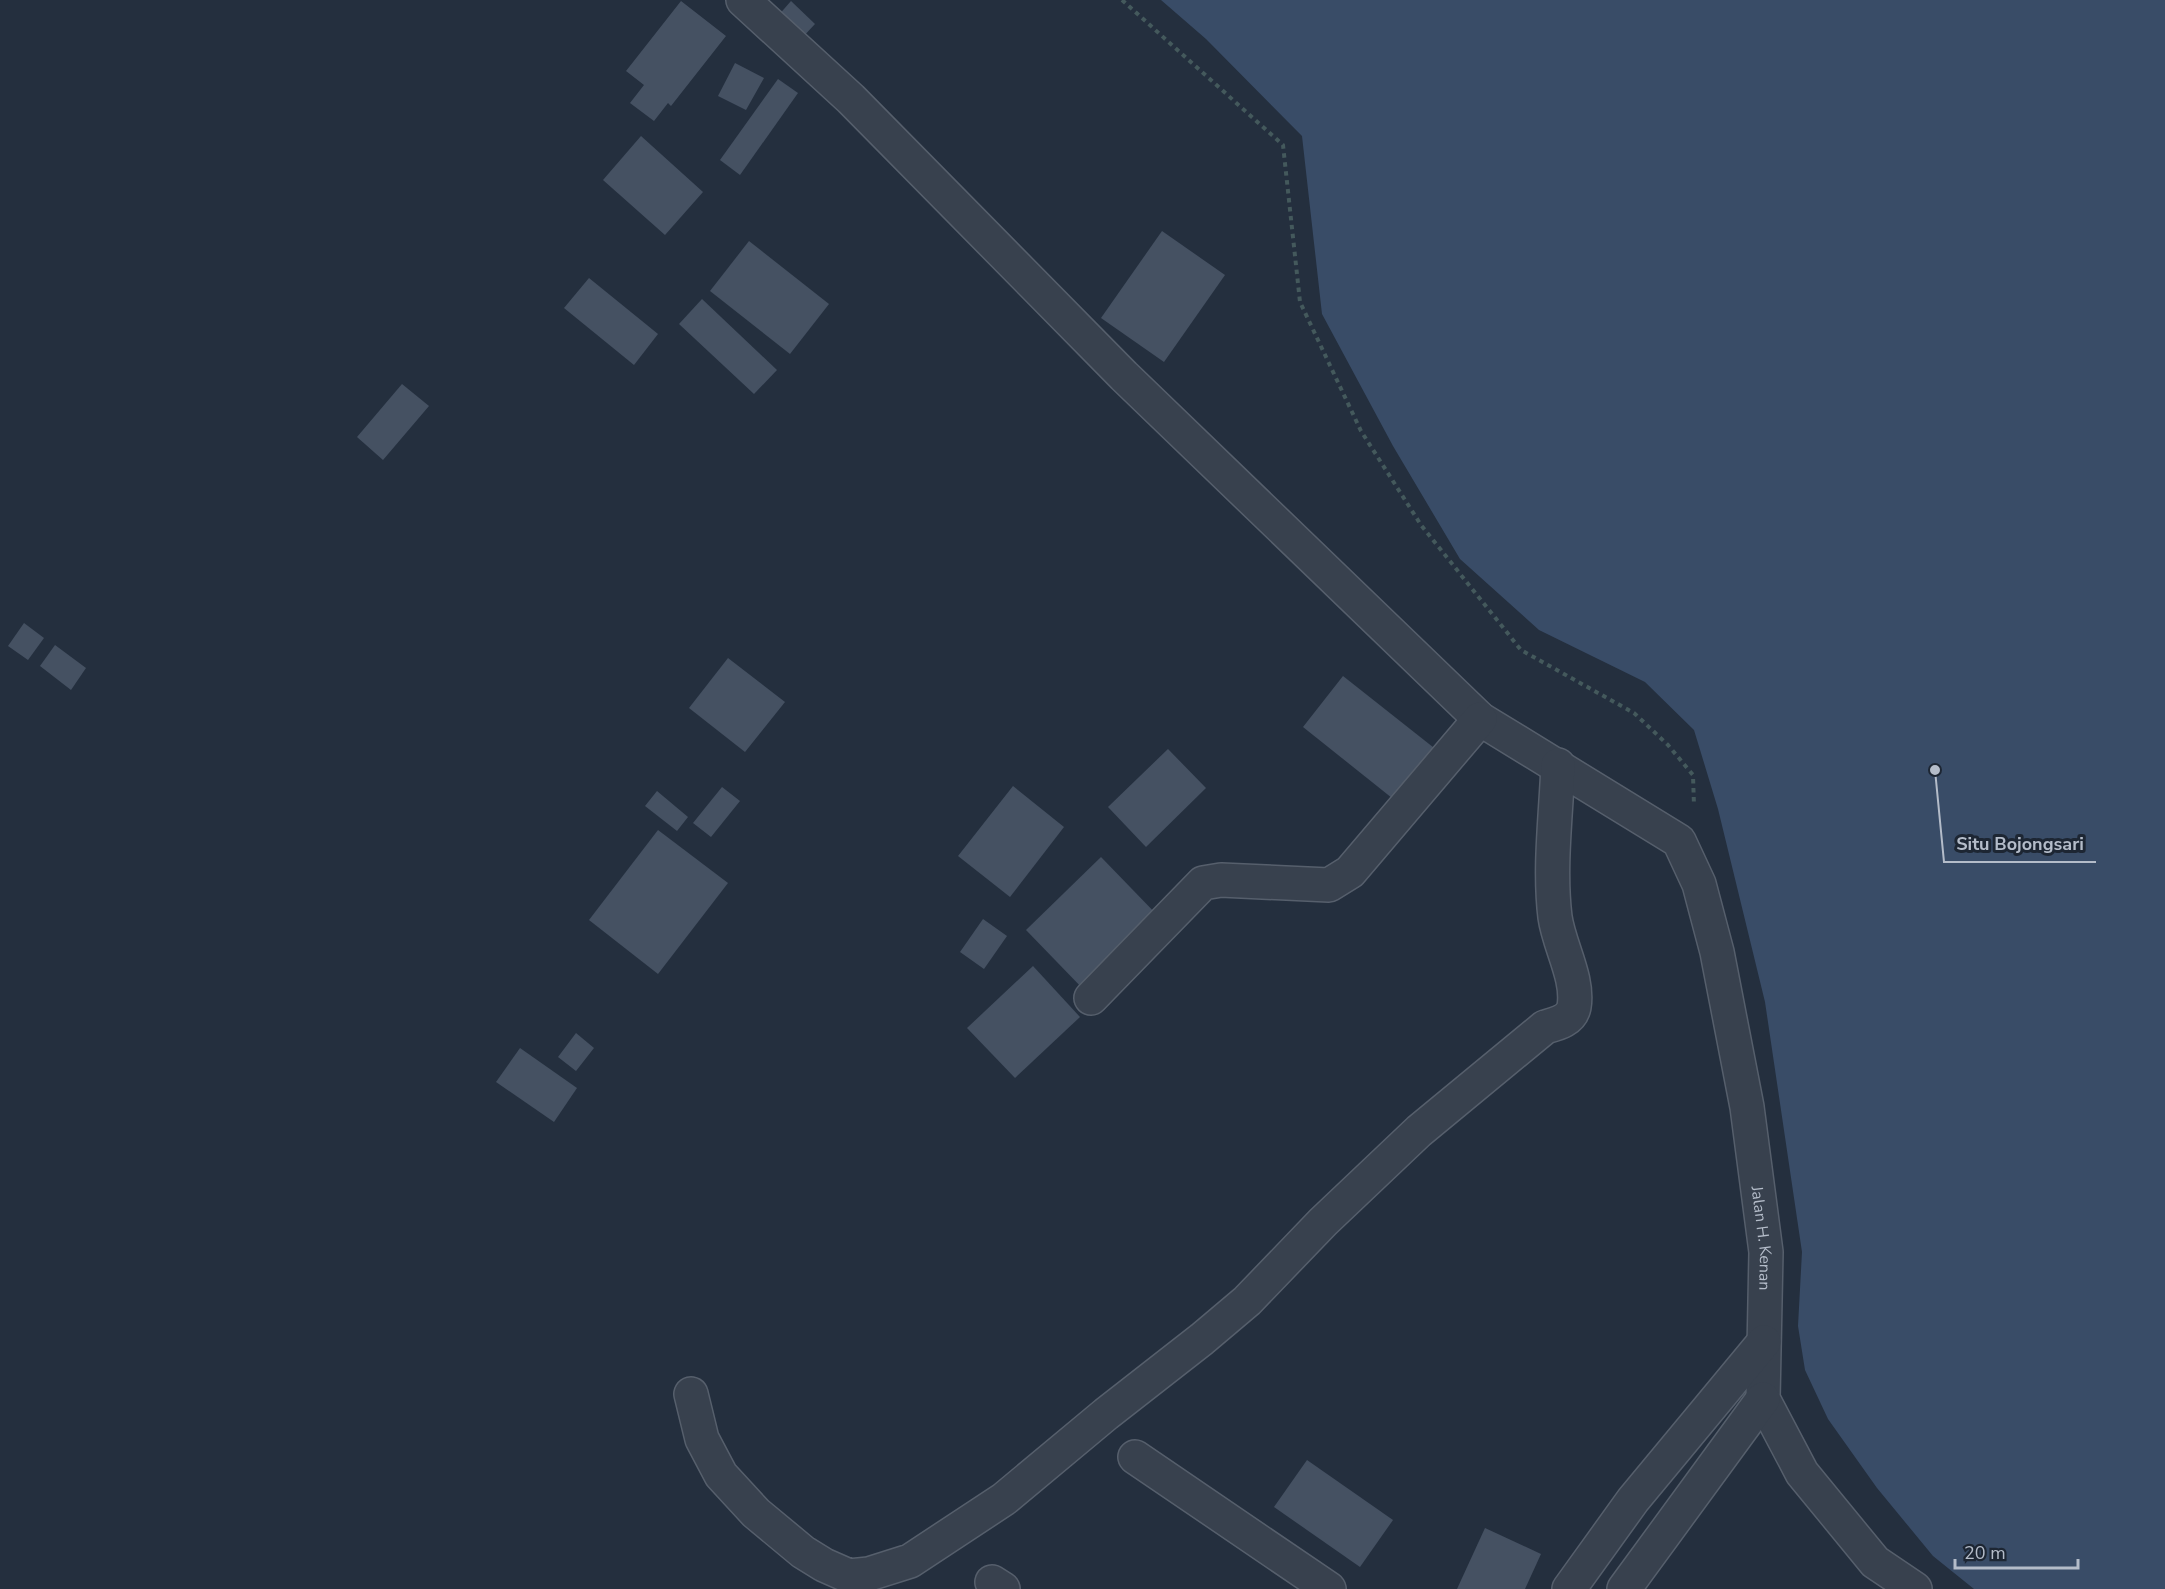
<svg xmlns="http://www.w3.org/2000/svg" width="2165" height="1589" viewBox="0 0 2165 1589" font-family="'Nunito Sans',sans-serif">
<style>
.water{fill:#394c67}
.building{fill:#455162}
.lines{fill:none;stroke-linecap:round;stroke-linejoin:round}
.minor-casing{stroke:#565f6c;stroke-width:36}
.path{stroke:#44595c;stroke-width:4;stroke-dasharray:4.5 4.5;stroke-linecap:butt}
.minor{stroke:#38414e;stroke-width:33}
.labels{text-anchor:middle;stroke-width:6;stroke-linejoin:round;paint-order:stroke}
.street-label{font-size:16px;fill:#b4bcc9;stroke:#1d2633}
.leader{fill:none;stroke:#b4bcc9;stroke-width:2}
.callout-dot{fill:#b4bcc9;stroke:#1d2633;stroke-width:2}
.callout-label{font-size:18px;text-anchor:middle;font-weight:bold;fill:#b4bcc9;stroke:#1d2633;stroke-width:6;stroke-linejoin:round;paint-order:stroke}
</style>
<rect width="100%" height="100%" fill="#242f3e"/>
<polygon class="water" points="1161,0 2165,0 2165,1589 1974,1589 1933,1556 1877,1488 1828,1419 1805,1370 1798,1326 1802,1252 1765,1002 1718,809 1694,730 1645,682 1539,630 1460,559 1393,446 1322,314 1302,136 1206,39"/>
<g class="building">
<polygon points="681,1 726,36 671,106 668,103 654,121 630,103 644,85 626,71"/>
<polygon points="791,1 815,24 801,39 777,17"/>
<polygon points="735,63 764,78 746,110 718,96"/>
<polygon points="778,79 798,93 740,175 720,160"/>
<polygon points="641,136 703,192 665,235 603,180"/>
<polygon points="1162,231 1225,275 1164,362 1101,318"/>
<polygon points="749,241 829,304 790,354 710,291"/>
<polygon points="589,278 658,334 634,365 564,308"/>
<polygon points="702,299 777,370 754,394 679,324"/>
<polygon points="402,384 429,406 383,460 357,437"/>
<polygon points="24,623 44,638 28,660 8,646"/>
<polygon points="55,645 86,668 71,690 40,666"/>
<polygon points="728,658 785,702 745,752 689,708"/>
<polygon points="1343,676 1443,755 1402,806 1303,727"/>
<polygon points="1168,749 1206,788 1146,847 1108,807"/>
<polygon points="1013,786 1064,827 1010,897 958,856"/>
<polygon points="722,787 740,801 711,837 693,823"/>
<polygon points="657,791 688,817 677,831 645,806"/>
<polygon points="658,830 728,883 658,974 589,920"/>
<polygon points="1101,857 1161,919 1086,992 1026,930"/>
<polygon points="983,919 1007,936 984,969 960,952"/>
<polygon points="1033,966 1080,1017 1015,1078 967,1028"/>
<polygon points="576,1033 594,1048 576,1071 558,1057"/>
<polygon points="520,1048 577,1088 554,1122 496,1082"/>
<polygon points="1307,1460 1393,1520 1360,1567 1274,1507"/>
<polygon points="1485,1528 1541,1554 1525,1589 1457,1589"/>
</g>
<g class="lines">
<g class="minor-casing">
<g id="minor">
<path id="s1" d="M743 0 851 99 1124 376 1480 719 1679 841 1699 884 1717 952 1747 1107 1766 1252 1763 1399 1802 1473 1875 1562 1915 1589"/>
<polyline points="1091,998 1203,883 1221,880 1329,885 1350,872 1480,719"/>
<path d="M691 1394 702 1439 721 1475 756 1513 803 1552 824 1565 849 1576 869 1574 910 1561 1004 1499 1106 1414 1202 1339 1247 1301 1323 1222 1419 1131 1545 1027C1556 1024 1571 1021 1574 1007 1579 978 1559 946 1555 917 1549 868 1556 815 1558 765"/>
<polyline points="1135,1457 1329,1589"/>
<polyline points="992,1582 1003,1589"/>
<polyline points="1569,1589 1633,1500 1764,1342"/>
<polyline points="1624,1589 1763,1399"/>
</g>
</g>
<polyline class="path" points="1122,0 1283,145 1300,302 1361,431 1421,525 1521,650 1634,713 1668,745 1693,775 1694,806"/>
<use href="#minor" class="minor"/>
</g>
<g class="labels">
<g class="street-label">
<text dy="6" stroke="none"><textPath href="#s1" startOffset="1671">Jalan H. Kenan</textPath></text>
</g>
</g>
<path class="leader" d="M1935 770L1944 862H2096"/>
<circle class="callout-dot" cx="1935" cy="770" r="6"/>
<g class="callout-label">
<text x="2020" y="850">Situ Bojongsari</text>
</g>
<path d="M1955 1559v9h123v-9" fill="none" stroke="#b4bcc9" stroke-width="3"/>
<text x="1964" y="1559" font-size="18" fill="#b4bcc9" stroke="#1d2633" stroke-width="4.5" paint-order="stroke">20 m</text>
</svg>
